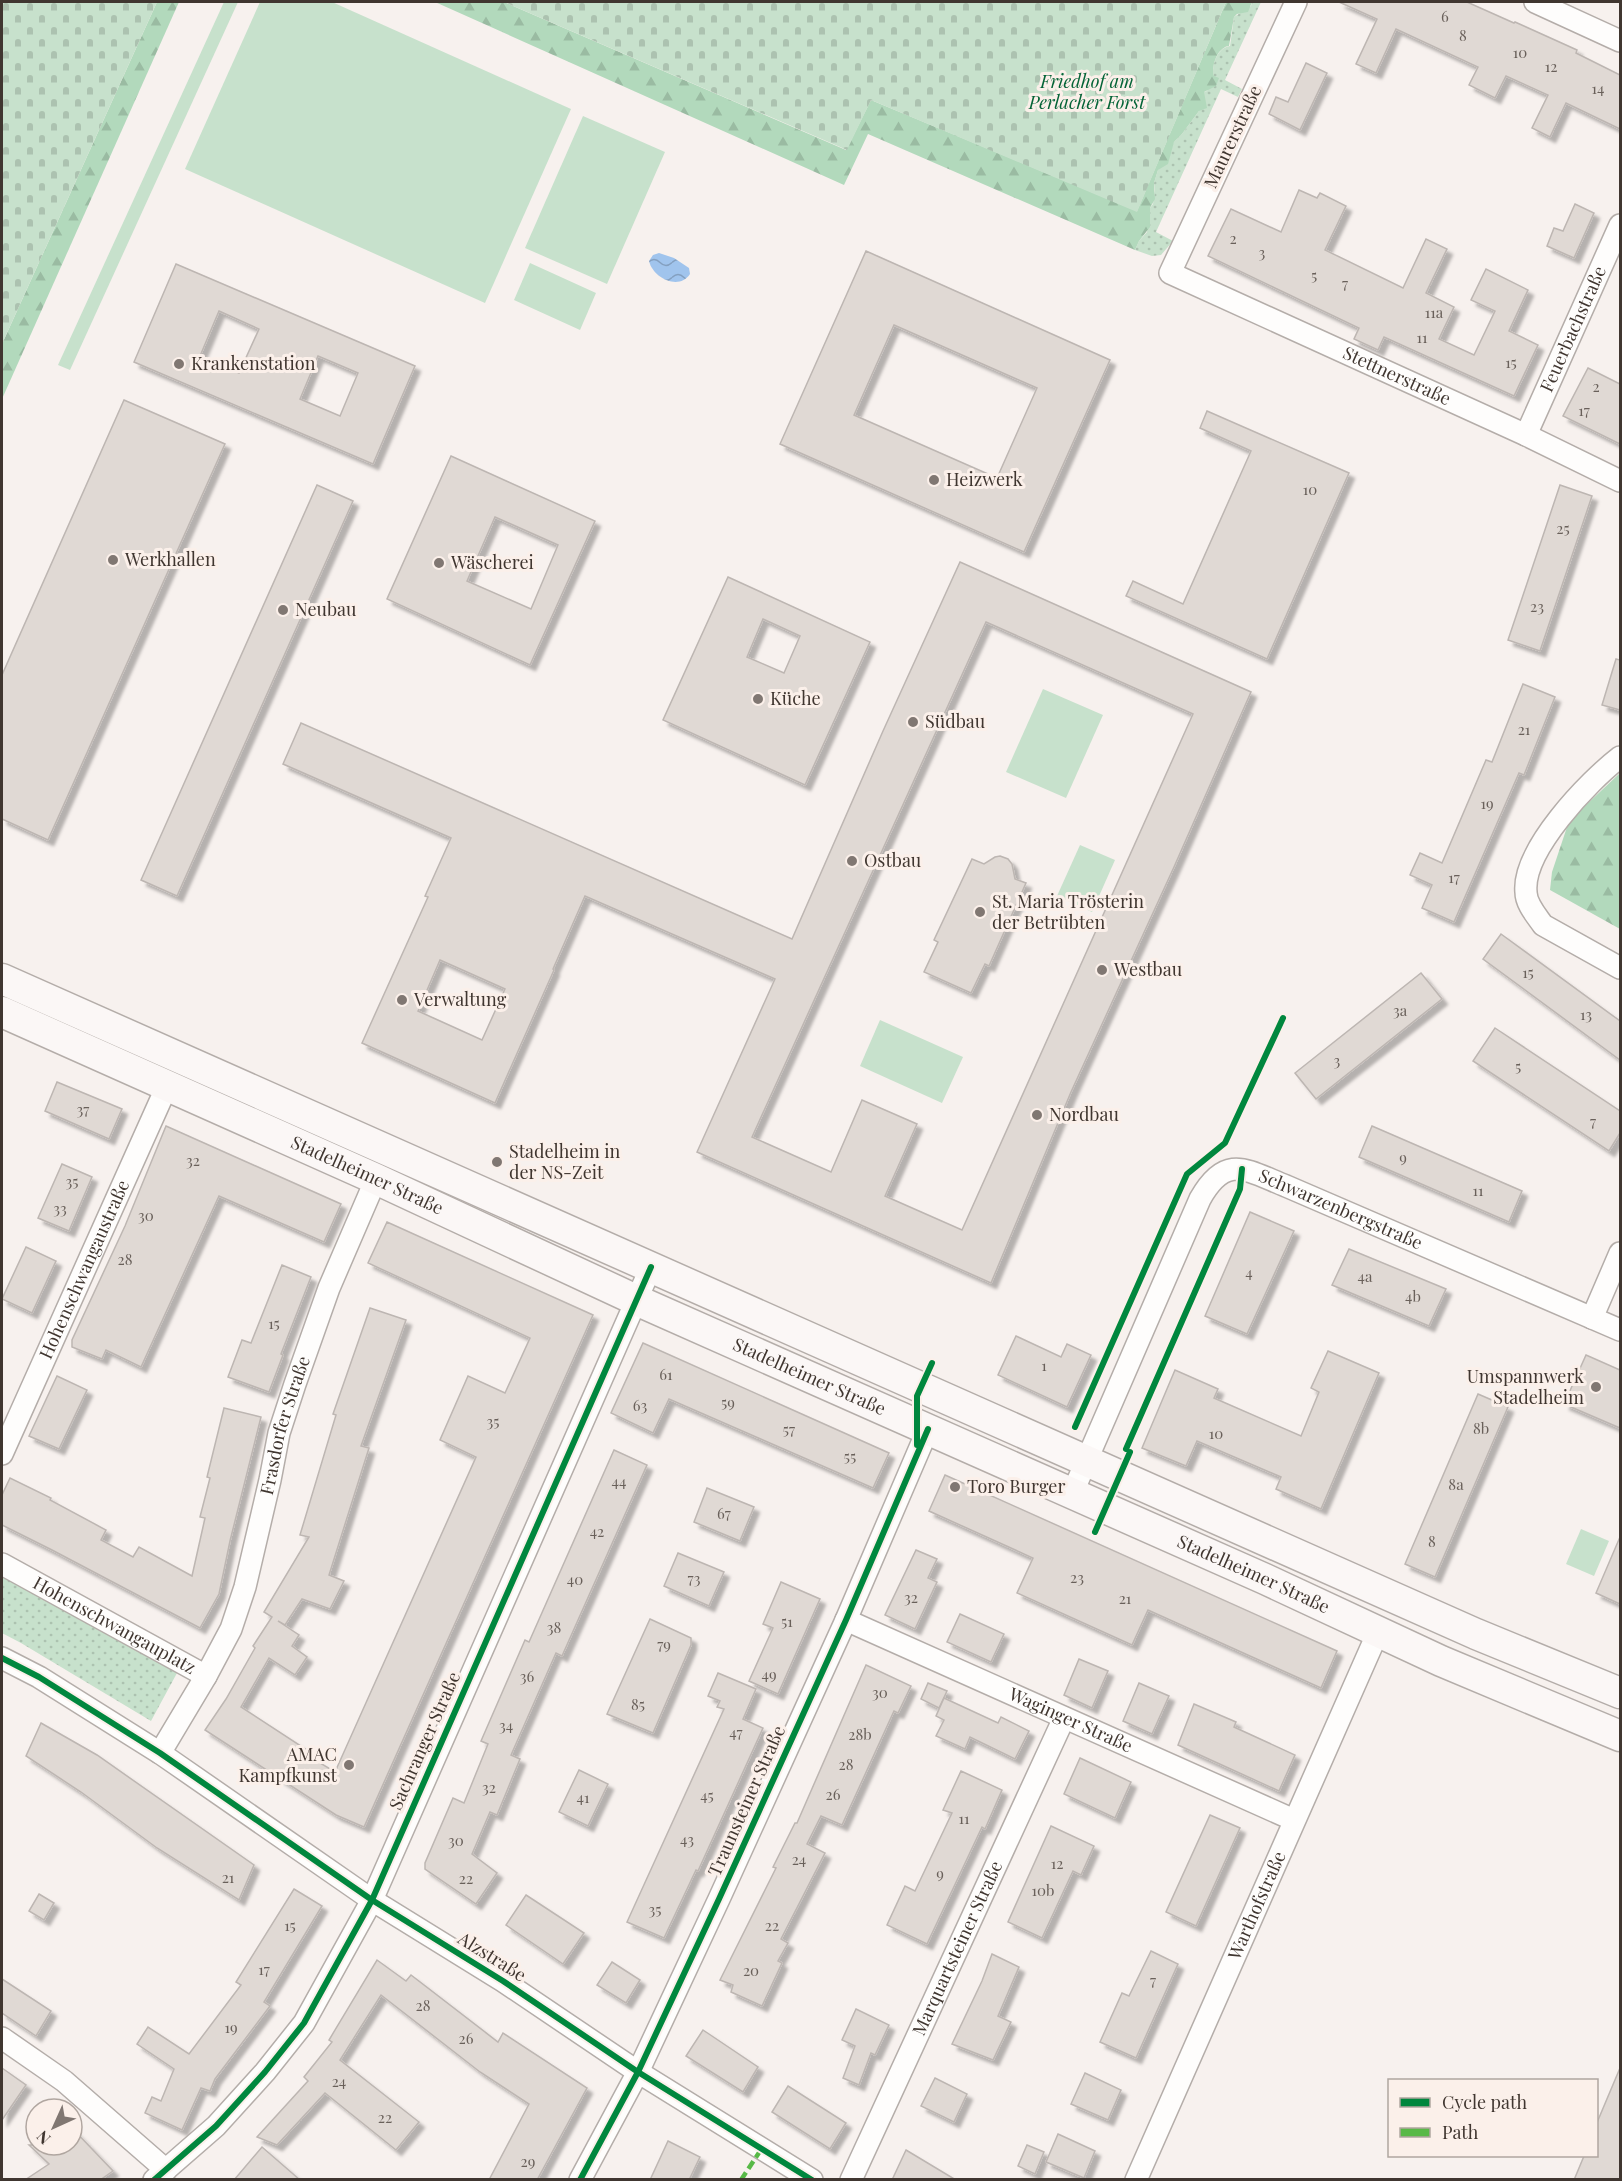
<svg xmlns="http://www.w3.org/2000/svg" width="1622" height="2181" viewBox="0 0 1622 2181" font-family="'Playfair Display',serif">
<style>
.grass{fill:url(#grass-dots)}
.forest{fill:url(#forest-firs)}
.cemetery{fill:url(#cemetery-stones)}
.garden{fill:#c7e1cc}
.water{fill:url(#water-waves)}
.building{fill:#e0d9d4;stroke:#bdb6b2;stroke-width:1.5;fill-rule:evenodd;filter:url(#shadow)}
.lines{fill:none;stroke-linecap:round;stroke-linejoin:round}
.street-casing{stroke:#b4ada9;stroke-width:24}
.secondary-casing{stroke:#b4ada9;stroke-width:33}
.street{stroke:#fefdfc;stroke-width:21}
.secondary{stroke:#fbf7f6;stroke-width:30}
.quiet{stroke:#58b947;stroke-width:4.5;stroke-dasharray:9 4.5;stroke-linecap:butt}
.cycleway-casing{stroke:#fbf0ea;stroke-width:10}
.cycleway{stroke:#00873e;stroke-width:6}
.poi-dot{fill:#807772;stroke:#fbf0ea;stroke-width:2}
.labels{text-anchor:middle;stroke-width:6;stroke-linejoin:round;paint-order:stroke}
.number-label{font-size:15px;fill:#69605a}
.park-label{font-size:18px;font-style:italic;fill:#056437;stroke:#fbf0ea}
.street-label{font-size:18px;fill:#403630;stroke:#fbf0ea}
.poi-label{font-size:18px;fill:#403630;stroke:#fbf0ea;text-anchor:start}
</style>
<defs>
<pattern id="grass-dots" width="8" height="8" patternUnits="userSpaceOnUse" patternTransform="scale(1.5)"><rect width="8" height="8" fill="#c7e1cc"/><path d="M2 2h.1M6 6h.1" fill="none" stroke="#acc2b0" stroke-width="1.8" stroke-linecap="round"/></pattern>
<pattern id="forest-firs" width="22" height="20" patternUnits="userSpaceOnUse" patternTransform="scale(1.5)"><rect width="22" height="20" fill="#b2d9bc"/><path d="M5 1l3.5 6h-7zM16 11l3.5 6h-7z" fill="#9abba2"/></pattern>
<pattern id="cemetery-stones" width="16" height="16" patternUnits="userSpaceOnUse" patternTransform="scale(1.5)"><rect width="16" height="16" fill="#c7e1cc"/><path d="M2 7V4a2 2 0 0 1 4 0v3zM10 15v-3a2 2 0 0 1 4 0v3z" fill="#acc2b0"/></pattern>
<pattern id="water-waves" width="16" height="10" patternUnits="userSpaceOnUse" patternTransform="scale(1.5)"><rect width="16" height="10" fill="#a0c4ed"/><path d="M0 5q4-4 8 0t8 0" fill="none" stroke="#84a0c0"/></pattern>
<filter id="shadow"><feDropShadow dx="5.5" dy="5.5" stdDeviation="1.5" flood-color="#0004"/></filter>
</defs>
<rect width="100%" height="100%" fill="#f7f1ee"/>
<g class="grass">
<path d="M1252 2H1261L1225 80 1242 89 1238 97 1221 89 1156 232 1173 241 1161 255 1152 256 1135 250 1139 241 1147 232 1150 208 1153 204 1155 191 1154 183 1158 170 1174 142 1182 134 1199 111 1204 92 1207 91 1214 76C1211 65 1218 47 1230 46L1234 17 1251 6Z"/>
<polygon points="2,1577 27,1589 177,1673 151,1721 21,1643 2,1633"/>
</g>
<g class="forest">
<polygon points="157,2 179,2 2,399 2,344"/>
<path d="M435 2H504L846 150 871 100 1137 211 1226 2H1252L1248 12 1237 14 1234 17 1229 46C1218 47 1211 65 1214 76L1219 78 1216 86 1204 92 1207 108 1199 111 1182 134 1174 142 1168 164 1158 170 1154 183 1155 199 1150 208V227L1139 241 1135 250 868 134 844 185Z"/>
<polygon points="1620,773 1620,929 1550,890 1552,872 1569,821"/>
</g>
<g class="cemetery">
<polygon points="2,2 157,2 2,344"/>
<polygon points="504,2 1226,2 1137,212 871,100 847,150"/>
</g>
<g class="garden">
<polygon points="224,2 238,2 70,370 58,365"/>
<polygon points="260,2 332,2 571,109 485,303 185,169"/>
<polygon points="583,116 665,152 607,284 525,248"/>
<polygon points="530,263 596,293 580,330 514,300"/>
<polygon points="1043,689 1103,715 1066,798 1006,772"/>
<polygon points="1080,845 1115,860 1092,912 1057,896"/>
<polygon points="880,1020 963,1057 942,1103 860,1066"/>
<polygon points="1581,1529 1609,1541 1594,1576 1566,1564"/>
</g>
<path class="water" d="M659 253 674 258 689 268 690 274C679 291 653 278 649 261L653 255Z"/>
<g class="building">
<polygon points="1339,2 1467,2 1514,23 1515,22 1577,50 1576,53 1620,75 1620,129 1566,103 1550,137 1532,128 1548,95 1506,76 1495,98 1469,85 1478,67 1396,29 1376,73 1356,64 1377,19"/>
<polygon points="1306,63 1327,73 1300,130 1269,114 1276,97 1288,102"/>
<polygon points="1299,190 1317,198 1320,193 1346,206 1325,250 1403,288 1426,239 1447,249 1426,293 1454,307 1439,339 1474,355 1495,311 1471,300 1486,269 1528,290 1509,331 1538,345 1514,396 1384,337 1378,350 1354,339 1359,328 1208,256 1231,209 1281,232"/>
<polygon points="1575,204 1594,213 1574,258 1547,246 1554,228 1563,231"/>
<path d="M866 251 1110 360 1024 552 780 444ZM894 325 1037 388 997 478 854 415Z"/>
<path d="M176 264 415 366 373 464 134 362ZM219 311 259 329 239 373 200 356ZM318 356 358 373 340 416 300 399Z"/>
<polygon points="1588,368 1620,384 1620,444 1563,416"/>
<polygon points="124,400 225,444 48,840 2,819 2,675"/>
<polygon points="1207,411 1349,473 1267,659 1126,596 1133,581 1183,604 1251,451 1200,428"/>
<path d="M451 456 595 521 530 665 387 599ZM495 517 558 545 531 609 467 581Z"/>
<polygon points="317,485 353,501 177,896 141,880"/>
<polygon points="1560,485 1592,496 1540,651 1508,640"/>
<path d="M960 562 1251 692 1174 867 1071 1092 991 1283 697 1152 775 979 585 896 553 969 554 970 495 1103 362 1043 428 897 425 896 451 838 283 764 301 723 792 939 883 731ZM986 622 1193 714 962 1230 885 1196 917 1124 862 1100 831 1172 752 1137ZM440 960 505 989 482 1040 418 1011Z"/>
<path d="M728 577 870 642 805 785 663 720ZM763 619 800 636 784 673 747 657Z"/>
<polygon points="1616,659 1620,660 1620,710 1602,705"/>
<polygon points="1523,684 1555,697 1524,775 1519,773 1454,922 1422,908 1432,885 1410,875 1420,853 1442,863 1486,760 1492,762"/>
<polygon points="1000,856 1008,859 1012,864 1015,879 1026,883 989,966 985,964 971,993 924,972 938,942 934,940 972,859 984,864 995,857"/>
<polygon points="1501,934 1620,1021 1620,1060 1483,959"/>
<polygon points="1421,973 1442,999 1316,1099 1295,1073"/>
<polygon points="1495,1028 1620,1111 1620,1133 1609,1151 1473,1061"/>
<polygon points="57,1082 122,1109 109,1139 45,1111"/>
<polygon points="166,1126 341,1204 324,1242 219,1196 141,1367 106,1350 102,1359 72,1347 72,1340 125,1226"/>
<polygon points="1372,1126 1522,1191 1509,1222 1359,1157"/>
<polygon points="62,1164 92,1177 69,1231 38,1218"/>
<polygon points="1250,1212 1294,1231 1247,1334 1205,1316"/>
<polygon points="387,1222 593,1315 364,1827 336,1815 205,1730 226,1699 255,1648 253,1646 272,1617 264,1612 309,1537 300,1535 336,1415 333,1414 370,1308 406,1320 361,1446 369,1448 329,1575 344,1581 330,1609 302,1599 285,1625 278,1621 299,1635 292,1646 307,1657 295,1675 269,1658 241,1707 307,1750 305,1754 335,1772 476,1457 440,1440 468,1376 505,1393 530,1338 368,1263"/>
<polygon points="26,1247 56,1261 32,1313 2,1299"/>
<polygon points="1349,1249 1446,1289 1429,1326 1332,1285"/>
<polygon points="282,1265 311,1277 281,1354 283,1355 269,1392 228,1377 242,1340 251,1343"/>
<polygon points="1016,1336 1061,1357 1067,1344 1091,1355 1067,1407 998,1375"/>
<polygon points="643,1343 889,1453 873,1488 669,1399 653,1433 611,1413"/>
<polygon points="1328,1351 1379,1373 1321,1509 1276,1489 1281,1477 1197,1441 1186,1466 1142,1448 1175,1370 1218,1389 1214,1398 1301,1436 1319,1392 1311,1388"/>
<polygon points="1586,1355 1620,1370 1620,1428 1564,1404"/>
<polygon points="57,1376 87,1390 59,1449 29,1436"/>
<polygon points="1478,1394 1508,1407 1435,1577 1405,1564"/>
<polygon points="224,1408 261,1417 230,1541 219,1594 200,1628 52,1550 2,1525 2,1495 10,1478 51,1498 50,1500 106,1530 101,1540 133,1557 139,1547 192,1576 205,1518 200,1517 210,1478 207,1477"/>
<polygon points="614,1450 647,1465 562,1656 556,1653 511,1755 520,1759 497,1815 490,1812 472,1854 497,1873 476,1904 425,1869 425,1863 453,1798 464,1803 488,1744 481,1741 525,1640 529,1642"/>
<polygon points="945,1475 1337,1651 1321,1688 1148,1610 1132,1645 1017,1593 1033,1558 929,1511"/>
<polygon points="707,1488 754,1507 740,1541 694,1522"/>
<polygon points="1620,1537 1620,1604 1596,1593"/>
<polygon points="916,1550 937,1559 928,1578 937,1582 915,1629 885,1615"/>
<polygon points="678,1553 724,1572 709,1606 664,1586"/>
<polygon points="781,1582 820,1599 778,1694 749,1681 773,1628 763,1624"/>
<polygon points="960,1614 1004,1634 991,1662 947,1642"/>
<polygon points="650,1619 691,1638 691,1645 653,1733 607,1714"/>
<polygon points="1079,1659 1108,1671 1092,1708 1064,1695"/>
<polygon points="866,1665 911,1686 898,1713 894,1711 842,1825 821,1816 807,1844 825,1853 781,1939 788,1943 778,1961 782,1963 762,2006 731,1992 733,1985 720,1980 776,1868 773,1867 795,1823 797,1823"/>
<polygon points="718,1673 756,1689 743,1719 763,1728 698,1871 696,1870 664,1938 627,1922 724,1709 717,1707 720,1701 708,1696"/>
<polygon points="928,1683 947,1691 939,1708 921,1699"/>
<polygon points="1139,1683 1169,1696 1152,1734 1123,1721"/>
<polygon points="944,1698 998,1723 1001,1717 1029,1731 1015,1759 970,1737 965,1749 936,1736 944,1720 936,1716"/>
<polygon points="1194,1704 1236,1722 1234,1727 1295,1755 1279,1791 1178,1745"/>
<polygon points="41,1723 97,1755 254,1865 239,1900 157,1848 81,1792 26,1756"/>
<polygon points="1080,1758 1131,1782 1115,1818 1064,1794"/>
<polygon points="579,1770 608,1784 588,1826 559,1812"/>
<polygon points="961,1771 1002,1790 985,1829 982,1827 927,1944 887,1925 905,1886 915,1891 952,1813 943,1810"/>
<polygon points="1210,1815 1240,1828 1196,1926 1166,1912"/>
<polygon points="1051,1826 1094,1846 1081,1875 1073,1871 1042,1938 1008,1922"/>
<polygon points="294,1889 322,1906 264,2002 270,2006 215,2079 210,2091 201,2088 182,2130 145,2113 152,2097 161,2101 174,2069 137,2044 148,2027 189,2054 241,1985 236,1982"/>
<polygon points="39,1894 54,1903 44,1920 29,1911"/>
<polygon points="526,1895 584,1933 563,1964 506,1925"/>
<polygon points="1151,1951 1178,1964 1136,2058 1100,2042 1122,1993 1129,1996"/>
<polygon points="992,1954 1019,1967 998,2016 1011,2022 993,2060 952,2044 982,1981"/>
<polygon points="377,1960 406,1981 411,1975 498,2042 503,2033 587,2088 537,2180 489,2180 529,2104 480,2072 381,1995 340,2060 419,2122 396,2150 325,2093 277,2145 257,2137 308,2081 304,2077 332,2042 329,2040"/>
<polygon points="612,1962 640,1980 626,2003 597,1985"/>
<polygon points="2,1979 51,2011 36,2036 2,2013"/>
<polygon points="856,2009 889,2025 875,2055 871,2053 859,2085 843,2078 855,2046 842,2040"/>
<polygon points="703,2030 758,2067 743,2092 686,2056"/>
<polygon points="2,2068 26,2085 2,2120"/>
<polygon points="1620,2068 1620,2180 1574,2180 1584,2156 1596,2156 1596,2125"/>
<polygon points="1085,2073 1121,2090 1108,2120 1071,2104"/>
<polygon points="935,2078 967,2094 954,2122 921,2106"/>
<polygon points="788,2086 846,2123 830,2149 772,2112"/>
<polygon points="72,2128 113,2171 100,2180 25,2180 49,2164 29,2145 72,2145"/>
<polygon points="1058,2134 1095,2151 1084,2178 1046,2162"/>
<polygon points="668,2141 700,2157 689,2180 650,2180"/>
<polygon points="1027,2145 1044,2152 1035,2174 1018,2166"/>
<polygon points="262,2147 300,2180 234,2180"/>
<polygon points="906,2150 956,2180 892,2180"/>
</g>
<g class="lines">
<g class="street-casing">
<g id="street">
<path id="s1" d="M1296 2 1170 273 1526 435 1620 481"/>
<polyline points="1535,2 1620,41"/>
<path id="s2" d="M1526 435 1620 225"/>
<path d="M1620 757C1589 781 1522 850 1526 892 1526 904 1536 915 1543 925L1620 968"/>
<polyline points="1592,1318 1620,1253"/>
<path id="s3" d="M2 1454 167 1086"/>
<path id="s4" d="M1072 1494 1200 1199C1226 1153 1246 1170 1286 1186L1620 1330"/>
<path id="s5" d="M2 1564 206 1676 160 1753"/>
<path id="s6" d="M846 1620 1294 1820"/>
<polyline points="2,1658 39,1677 160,1753 372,1900 503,1981 638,2072 812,2180"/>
<path id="s7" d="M206 1676 231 1629 245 1587 270 1480 279 1433 295 1384 329 1288 376 1179"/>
<polyline points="2,2038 64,2081 166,2170"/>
<polyline points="154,2180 216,2126 265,2072 304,2023 372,1900 651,1267"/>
<polyline points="580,2180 638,2072 719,1899 846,1620 928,1429"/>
<path id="s8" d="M851 2180 1064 1718"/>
<path id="s9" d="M1136 2180 1378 1632"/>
</g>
</g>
<g class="secondary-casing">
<g id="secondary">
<polyline points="2,979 1476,1634 1620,1693"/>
<path id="s10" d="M2 1012 376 1179 636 1300 1265 1579 1441 1661 1620 1736"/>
</g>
</g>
<use href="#street" class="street"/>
<use href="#secondary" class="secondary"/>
<polyline class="quiet" points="741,2180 762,2148"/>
<g class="cycleway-casing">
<g id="cycleway">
<polyline points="1075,1427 1187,1174 1225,1143 1283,1018"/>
<polyline points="917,1445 917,1396 932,1363"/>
<polyline points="1126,1449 1240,1189 1242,1169"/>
<polyline points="1095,1532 1130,1452"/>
<polyline points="2,1658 39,1677 160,1753 372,1900 503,1981 638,2072 812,2180"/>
<polyline points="154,2180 216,2126 265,2072 304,2023 372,1900 651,1267"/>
<polyline points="580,2180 638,2072 719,1899 846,1620 928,1429"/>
</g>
</g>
<use href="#cycleway" class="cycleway"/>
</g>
<g class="poi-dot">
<circle cx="179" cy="364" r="6"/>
<circle cx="934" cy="480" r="6"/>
<circle cx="113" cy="560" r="6"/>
<circle cx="439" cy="563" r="6"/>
<circle cx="283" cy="610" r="6"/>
<circle cx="758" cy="699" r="6"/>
<circle cx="913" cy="722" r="6"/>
<circle cx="852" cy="861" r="6"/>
<circle cx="980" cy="912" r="6"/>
<circle cx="1102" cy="970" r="6"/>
<circle cx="402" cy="1000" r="6"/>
<circle cx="1037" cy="1115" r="6"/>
<circle cx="497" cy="1162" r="6"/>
<circle cx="1596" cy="1387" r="6"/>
<circle cx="955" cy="1487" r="6"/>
<circle cx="349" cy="1765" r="6"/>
</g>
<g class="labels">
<g class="number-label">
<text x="1445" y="22">6</text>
<text x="1463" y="41">8</text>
<text x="1520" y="58">10</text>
<text x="1551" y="72">12</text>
<text x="1598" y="94">14</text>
<text x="1233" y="244">2</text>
<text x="1262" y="258">3</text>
<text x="1314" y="281">5</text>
<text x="1345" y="289">7</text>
<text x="1434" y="318">11a</text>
<text x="1422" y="343">11</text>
<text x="1511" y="368">15</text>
<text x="1596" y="392">2</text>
<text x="1584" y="416">17</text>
<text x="1310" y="495">10</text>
<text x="1563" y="534">25</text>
<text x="1537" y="612">23</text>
<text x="1524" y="735">21</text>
<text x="1487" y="809">19</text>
<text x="1454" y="883">17</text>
<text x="1528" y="978">15</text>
<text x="1400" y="1016">3a</text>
<text x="1586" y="1020">13</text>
<text x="1337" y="1066">3</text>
<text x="1518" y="1072">5</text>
<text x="83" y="1115">37</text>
<text x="1593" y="1127">7</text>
<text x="1403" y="1163">9</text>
<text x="193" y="1166">32</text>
<text x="72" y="1187">35</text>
<text x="1478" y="1196">11</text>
<text x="60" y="1214">33</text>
<text x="146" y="1221">30</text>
<text x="125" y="1265">28</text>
<text x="1249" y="1278">4</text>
<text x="1365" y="1282">4a</text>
<text x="1413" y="1302">4b</text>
<text x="274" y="1329">15</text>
<text x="1044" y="1371">1</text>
<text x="666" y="1380">61</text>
<text x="728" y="1408">59</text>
<text x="640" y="1411">63</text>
<text x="493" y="1427">35</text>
<text x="1481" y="1434">8b</text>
<text x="789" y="1435">57</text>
<text x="1216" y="1439">10</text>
<text x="850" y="1462">55</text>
<text x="619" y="1487">44</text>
<text x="1456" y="1490">8a</text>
<text x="724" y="1519">67</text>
<text x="597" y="1537">42</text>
<text x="1432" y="1547">8</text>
<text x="1077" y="1583">23</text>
<text x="694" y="1584">73</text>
<text x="575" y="1585">40</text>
<text x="911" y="1603">32</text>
<text x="1125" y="1604">21</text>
<text x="787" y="1627">51</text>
<text x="554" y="1633">38</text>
<text x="664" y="1650">79</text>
<text x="769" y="1680">49</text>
<text x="527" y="1682">36</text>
<text x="880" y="1698">30</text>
<text x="638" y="1710">85</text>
<text x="506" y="1731">34</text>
<text x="736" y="1738">47</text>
<text x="860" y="1740">28b</text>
<text x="846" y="1770">28</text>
<text x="489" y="1793">32</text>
<text x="833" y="1800">26</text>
<text x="707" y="1801">45</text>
<text x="583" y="1803">41</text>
<text x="964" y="1824">11</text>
<text x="687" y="1845">43</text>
<text x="456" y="1846">30</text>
<text x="799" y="1865">24</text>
<text x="1057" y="1869">12</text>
<text x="940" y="1879">9</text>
<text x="228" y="1883">21</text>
<text x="466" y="1884">22</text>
<text x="1043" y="1896">10b</text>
<text x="655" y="1915">35</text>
<text x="290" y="1931">15</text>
<text x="772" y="1931">22</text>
<text x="264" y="1975">17</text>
<text x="751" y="1976">20</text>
<text x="1153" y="1986">7</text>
<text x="423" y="2011">28</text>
<text x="231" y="2033">19</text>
<text x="466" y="2044">26</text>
<text x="339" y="2087">24</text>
<text x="385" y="2123">22</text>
<text x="528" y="2167">29</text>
</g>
<g class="park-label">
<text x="1087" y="88">Friedhof am<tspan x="1087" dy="21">Perlacher Forst</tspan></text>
</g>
<g class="street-label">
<text transform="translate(1233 137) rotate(-65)" y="6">Maurerstraße</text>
<text dy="6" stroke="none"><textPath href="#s2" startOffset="116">Feuerbachstraße</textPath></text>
<text dy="6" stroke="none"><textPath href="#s1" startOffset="548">Stettnerstraße</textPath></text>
<text dy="6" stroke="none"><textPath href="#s10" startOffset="400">Stadelheimer Straße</textPath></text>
<text dy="6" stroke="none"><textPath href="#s4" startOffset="483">Schwarzenbergstraße</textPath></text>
<text dy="6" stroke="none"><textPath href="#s3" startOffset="202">Hohenschwangaustraße</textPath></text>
<text dy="6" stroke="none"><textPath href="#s10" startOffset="886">Stadelheimer Straße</textPath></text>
<text dy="6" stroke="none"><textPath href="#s7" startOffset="264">Frasdorfer Straße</textPath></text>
<text dy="6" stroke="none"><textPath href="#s10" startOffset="1372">Stadelheimer Straße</textPath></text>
<text dy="6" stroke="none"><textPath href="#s5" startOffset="128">Hohenschwangauplatz</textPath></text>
<text dy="6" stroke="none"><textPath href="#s6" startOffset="246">Waginger Straße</textPath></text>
<text transform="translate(425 1741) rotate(-66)" y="6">Sachranger Straße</text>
<text transform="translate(747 1801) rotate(-66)" y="6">Traunsteiner Straße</text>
<text dy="6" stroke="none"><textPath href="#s9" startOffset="300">Warthofstraße</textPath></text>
<text dy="6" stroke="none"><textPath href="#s8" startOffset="255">Marquartsteiner Straße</textPath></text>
<text transform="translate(492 1957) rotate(32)" y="6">Alzstraße</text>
</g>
<g class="poi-label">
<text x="191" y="370">Krankenstation</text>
<text x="946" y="486">Heizwerk</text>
<text x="125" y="566">Werkhallen</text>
<text x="451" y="569">Wäscherei</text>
<text x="295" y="616">Neubau</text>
<text x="770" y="705">Küche</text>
<text x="925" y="728">Südbau</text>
<text x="864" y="867">Ostbau</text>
<text x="992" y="908">St. Maria Trösterin<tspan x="992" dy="21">der Betrübten</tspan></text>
<text x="1114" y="976">Westbau</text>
<text x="414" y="1006">Verwaltung</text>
<text x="1049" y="1121">Nordbau</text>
<text x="509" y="1158">Stadelheim in<tspan x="509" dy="21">der NS-Zeit</tspan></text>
<text x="1584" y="1383" text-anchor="end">Umspannwerk<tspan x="1584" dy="21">Stadelheim</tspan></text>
<text x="967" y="1493">Toro Burger</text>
<text x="337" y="1761" text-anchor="end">AMAC<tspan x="337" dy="21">Kampfkunst</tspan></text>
</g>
</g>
<rect width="1622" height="2181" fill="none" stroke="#403630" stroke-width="6"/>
<rect x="1388" y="2079" width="210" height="78" fill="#fbf0ea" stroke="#b0a6a0" stroke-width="1.5"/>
<rect x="1400" y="2098" width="30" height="9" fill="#00873e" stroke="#b0a6a0" stroke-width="1.5"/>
<text x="1442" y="2109" font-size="18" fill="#403630">Cycle path</text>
<rect x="1400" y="2128" width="30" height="9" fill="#58b947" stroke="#b0a6a0" stroke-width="1.5"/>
<text x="1442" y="2139" font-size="18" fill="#403630">Path</text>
<g transform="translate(54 2127) rotate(225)"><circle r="28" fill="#fbf0ea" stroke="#b0a6a0" stroke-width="1.5"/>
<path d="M0-4.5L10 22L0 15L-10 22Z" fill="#807772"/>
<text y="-9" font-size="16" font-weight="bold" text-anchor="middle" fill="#403630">N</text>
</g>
</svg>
